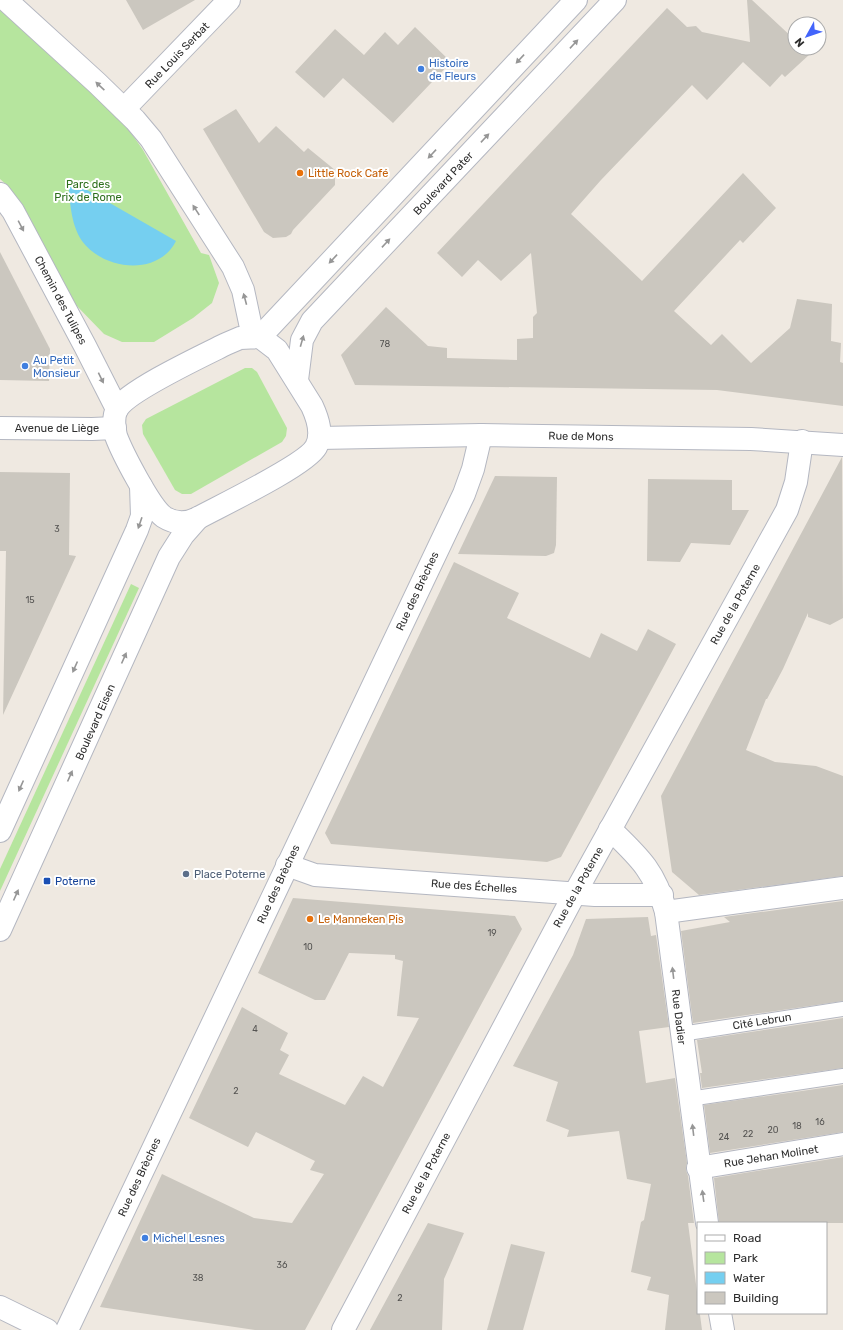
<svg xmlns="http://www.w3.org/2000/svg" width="843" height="1330" viewBox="0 0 843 1330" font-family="Rubik,sans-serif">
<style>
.green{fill:#b6e59e}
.water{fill:#75cff0}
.building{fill:#cbc7bf}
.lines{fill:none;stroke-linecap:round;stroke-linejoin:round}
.service-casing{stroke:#b4b7c1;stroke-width:16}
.minor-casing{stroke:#b4b7c1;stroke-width:24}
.secondary-casing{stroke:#b4b7c1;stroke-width:24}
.service{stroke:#fff;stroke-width:14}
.minor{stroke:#fff;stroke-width:22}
.secondary{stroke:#fff;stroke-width:22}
.oneway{fill:#969696}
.shop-dot{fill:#3f7fe0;stroke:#fff;stroke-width:1.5}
.food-dot{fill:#e8710a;stroke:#fff;stroke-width:1.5}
.service-dot{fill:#5c6f8a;stroke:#fff;stroke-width:1.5}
.transit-dot{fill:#1a4fb4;stroke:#fff;stroke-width:1.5}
.labels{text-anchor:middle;stroke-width:4;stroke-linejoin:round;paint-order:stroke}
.number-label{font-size:9px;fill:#555452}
.street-label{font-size:11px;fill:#2e2e2e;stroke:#fff}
.shop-label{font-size:11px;fill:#366cbe;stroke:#fff;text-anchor:start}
.food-label{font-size:11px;fill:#c56008;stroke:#fff;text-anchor:start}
.park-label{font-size:11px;fill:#2c6e1b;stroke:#fff}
.service-label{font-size:11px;fill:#4e5e75;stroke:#fff;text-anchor:start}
.transit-label{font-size:11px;fill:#164399;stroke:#fff;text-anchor:start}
</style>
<rect width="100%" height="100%" fill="#efe9e1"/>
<g class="green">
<polygon points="0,9 83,84 127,127 143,150 201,253 209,255 219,283 212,303 193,318 154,342 122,342 104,334 74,303 7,185 0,179"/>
<polygon points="245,368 252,368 257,372 287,428 286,436 282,442 191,494 182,494 175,490 143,434 142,425 146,419"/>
<polygon points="131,584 139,588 0,891 0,869"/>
</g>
<path class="water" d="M68 179 176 241C158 277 103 270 82 241 70 223 70 199 68 179Z"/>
<g class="building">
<polygon points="126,0 195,0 143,30"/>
<polygon points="747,0 752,0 795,40 795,48 804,48 810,54 785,77 782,74 770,87 743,62 707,100 692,85 601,180 571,214 642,281 743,173 776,208 743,243 740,240 674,311 711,345 722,334 751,363 790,328 797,299 832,304 831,341 841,343 840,362 843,363 843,406 717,390 355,385 341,355 386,307 428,346 447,348 447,358 517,360 517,339 533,338 533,317 537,313 531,253 501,281 478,260 462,277 437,253 667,8 687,27 696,26 702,32 750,42"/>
<polygon points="415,27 451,62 393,123 343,78 324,98 295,72 335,29 364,55 385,32 398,45"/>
<polygon points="236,109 259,143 276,126 304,152 308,148 335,170 335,185 293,230 291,234 286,237 273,238 264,232 203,129"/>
<polygon points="0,252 50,349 49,381 0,380"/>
<polygon points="842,457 843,618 830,625 808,617 808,613 783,669 767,699 766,699 746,750 775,762 816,766 843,776 843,876 699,895 672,872 661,796"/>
<polygon points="0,472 70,473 69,555 76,556 3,715 6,551 0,551"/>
<polygon points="495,476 557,477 556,545 554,553 546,556 458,554"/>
<polygon points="648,479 732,480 732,510 749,510 730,545 691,543 680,562 647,561"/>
<polygon points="454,562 519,593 507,618 590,658 601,633 637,651 648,629 676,644 561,857 547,862 331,844 325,833"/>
<polygon points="293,898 515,916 522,929 305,1330 255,1330 100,1307 162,1174 254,1218 292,1223 324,1174 310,1170 315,1161 256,1132 248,1147 189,1118 242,1007 288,1033 280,1050 289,1055 279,1074 345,1105 363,1076 383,1087 419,1018 397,1016 403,961 395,959 395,955 349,953 325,1000 315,1000 258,973"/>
<polygon points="843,901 843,1001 693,1023 681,931 730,922 724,917"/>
<polygon points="648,917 651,936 656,935 669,1027 639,1031 646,1083 675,1078 687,1163 686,1170 688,1176 694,1223 688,1223 702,1330 665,1330 669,1295 647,1290 651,1277 631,1272 641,1222 644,1220 651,1184 627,1179 619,1131 567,1137 569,1130 546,1121 558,1082 513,1066 573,955 586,919"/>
<polygon points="843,1018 843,1068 702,1088 700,1073 702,1073 697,1040"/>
<polygon points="843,1085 843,1132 710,1153 704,1105"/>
<polygon points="843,1157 843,1223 719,1223 714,1178"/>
<polygon points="428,1223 464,1233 444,1279 442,1330 370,1330"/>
<polygon points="511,1244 545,1252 523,1330 487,1330"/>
</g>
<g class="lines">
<g class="service-casing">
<g id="service">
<polyline points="681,1034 843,1009"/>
<polyline points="689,1099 843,1076"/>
</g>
</g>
<g class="minor-casing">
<g id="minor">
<polyline points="6,0 97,83 135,120 151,139 233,267 243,290 253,337"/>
<polyline points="124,109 229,0"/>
<polyline points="0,194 13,211 85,346 117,409"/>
<polyline points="319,438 481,435 751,439 843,445"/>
<path d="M610 829C639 857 655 871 666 912L707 1223"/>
<polyline points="287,865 315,875 595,895 662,895"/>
<polyline points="666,912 843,888"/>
<polyline points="698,1168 843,1144"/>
<polyline points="0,1307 47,1330"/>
<polyline points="720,1313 723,1330"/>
<polyline points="67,1330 464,494 473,469 481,435"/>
<polyline points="343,1330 575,893 787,510 796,482 802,441"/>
</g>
</g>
<g class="secondary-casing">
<g id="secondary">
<path d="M260 337 277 350 312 406C318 419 323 434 316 447 306 465 220 506 198 518 186 524 175 524 164 517 150 507 122 452 116 436 114 428 113 416 117 409 127 391 204 355 226 344L240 338Z"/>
<polyline points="260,337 576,0"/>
<polyline points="297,380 302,340 312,321 615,0"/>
<polyline points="0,428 92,429 115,428"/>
<polyline points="0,831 137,530 142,516 141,486"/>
<polyline points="0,930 169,557 183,535 198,518"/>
</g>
</g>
<use href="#service" class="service"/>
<use href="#minor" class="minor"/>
<use href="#secondary" class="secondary"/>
</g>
<defs><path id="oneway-solid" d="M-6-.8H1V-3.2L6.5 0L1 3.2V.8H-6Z"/></defs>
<g class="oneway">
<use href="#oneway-solid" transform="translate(574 44) rotate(-47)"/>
<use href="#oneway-solid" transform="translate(520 59) rotate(133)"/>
<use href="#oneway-solid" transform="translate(100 86) rotate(-137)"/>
<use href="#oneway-solid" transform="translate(485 138) rotate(-47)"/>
<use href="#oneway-solid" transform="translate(432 154) rotate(133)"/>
<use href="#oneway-solid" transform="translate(196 210) rotate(-123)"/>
<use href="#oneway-solid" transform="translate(21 226) rotate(62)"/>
<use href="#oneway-solid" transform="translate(386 243) rotate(-47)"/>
<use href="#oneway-solid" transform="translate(333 259) rotate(133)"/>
<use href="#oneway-solid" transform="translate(245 299) rotate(-105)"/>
<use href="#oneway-solid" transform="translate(302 341) rotate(-74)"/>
<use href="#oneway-solid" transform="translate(101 378) rotate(64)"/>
<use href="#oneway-solid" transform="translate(140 523) rotate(109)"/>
<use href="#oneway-solid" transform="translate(124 658) rotate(-66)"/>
<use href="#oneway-solid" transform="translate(75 667) rotate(114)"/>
<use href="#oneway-solid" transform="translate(70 776) rotate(-66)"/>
<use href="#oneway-solid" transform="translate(21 786) rotate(114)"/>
<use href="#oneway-solid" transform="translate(16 895) rotate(-66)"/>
<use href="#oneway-solid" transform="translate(673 973) rotate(-97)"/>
<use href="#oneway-solid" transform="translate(693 1130) rotate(-97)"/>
<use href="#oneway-solid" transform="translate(703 1196) rotate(-98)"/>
</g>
<g class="shop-dot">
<circle cx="421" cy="69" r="4"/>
<circle cx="25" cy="366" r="4"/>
<circle cx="145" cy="1238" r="4"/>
</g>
<g class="food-dot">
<circle cx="300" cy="173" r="4"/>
<circle cx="310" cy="919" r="4"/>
</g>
<circle class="service-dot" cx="186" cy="874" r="4"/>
<rect class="transit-dot" x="43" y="877" width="8" height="8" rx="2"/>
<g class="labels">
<g class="number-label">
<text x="385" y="347">78</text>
<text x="57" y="532">3</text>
<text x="30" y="603">15</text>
<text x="492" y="936">19</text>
<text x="308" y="950">10</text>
<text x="255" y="1032">4</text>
<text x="236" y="1094">2</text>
<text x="820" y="1125">16</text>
<text x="797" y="1129">18</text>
<text x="773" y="1133">20</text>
<text x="748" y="1137">22</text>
<text x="724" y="1140">24</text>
<text x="282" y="1268">36</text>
<text x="198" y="1281">38</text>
<text x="400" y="1301">2</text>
</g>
<g class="street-label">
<text transform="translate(177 55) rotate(-46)" y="4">Rue Louis Serbat</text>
<text transform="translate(443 183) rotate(-47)" y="4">Boulevard Pater</text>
<text transform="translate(61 300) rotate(62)" y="4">Chemin des Tulipes</text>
<text x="57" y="432">Avenue de Liège</text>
<text transform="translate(581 436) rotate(1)" y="4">Rue de Mons</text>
<text transform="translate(417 591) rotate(-65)" y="4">Rue des Brèches</text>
<text transform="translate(735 604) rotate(-61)" y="4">Rue de la Poterne</text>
<text transform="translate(95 722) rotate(-66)" y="4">Boulevard Eisen</text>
<text transform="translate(278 884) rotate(-65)" y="4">Rue des Brèches</text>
<text transform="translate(474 886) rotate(4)" y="4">Rue des Échelles</text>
<text transform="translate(578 887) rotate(-61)" y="4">Rue de la Poterne</text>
<text transform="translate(679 1017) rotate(83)" y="4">Rue Dadier</text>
<text transform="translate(762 1021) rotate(-9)" y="4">Cité Lebrun</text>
<text transform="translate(771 1156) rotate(-9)" y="4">Rue Jehan Molinet</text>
<text transform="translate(426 1173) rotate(-62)" y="4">Rue de la Poterne</text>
<text transform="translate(139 1177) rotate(-65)" y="4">Rue des Brèches</text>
</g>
<g class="shop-label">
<text x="429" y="67">Histoire<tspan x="429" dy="13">de Fleurs</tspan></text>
<text x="33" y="364">Au Petit<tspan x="33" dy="13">Monsieur</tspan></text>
<text x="153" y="1242">Michel Lesnes</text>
</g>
<g class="food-label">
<text x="308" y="177">Little Rock Café</text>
<text x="318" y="923">Le Manneken Pis</text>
</g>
<g class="park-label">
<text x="88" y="188">Parc des<tspan x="88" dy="13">Prix de Rome</tspan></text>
</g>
<g class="service-label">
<text x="194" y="878">Place Poterne</text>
</g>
<g class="transit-label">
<text x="55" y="885">Poterne</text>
</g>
</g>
<rect x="697" y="1222" width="130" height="92" fill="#ffffff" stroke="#ababab"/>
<rect x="705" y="1235" width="20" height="6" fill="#ffffff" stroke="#ababab"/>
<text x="733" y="1242" font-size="12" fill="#2e2e2e">Road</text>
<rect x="705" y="1252" width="20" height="12" fill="#b6e59e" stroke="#ababab"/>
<text x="733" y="1262" font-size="12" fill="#2e2e2e">Park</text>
<rect x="705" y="1272" width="20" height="12" fill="#75cff0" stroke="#ababab"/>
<text x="733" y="1282" font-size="12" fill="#2e2e2e">Water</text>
<rect x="705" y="1292" width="20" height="12" fill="#cbc7bf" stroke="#ababab"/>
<text x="733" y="1302" font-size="12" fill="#2e2e2e">Building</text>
<g transform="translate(807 36) rotate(230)"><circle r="19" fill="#ffffff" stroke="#ababab"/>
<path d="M0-3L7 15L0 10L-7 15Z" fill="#4264fb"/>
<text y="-6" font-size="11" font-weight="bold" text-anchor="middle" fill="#2e2e2e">N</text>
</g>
</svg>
